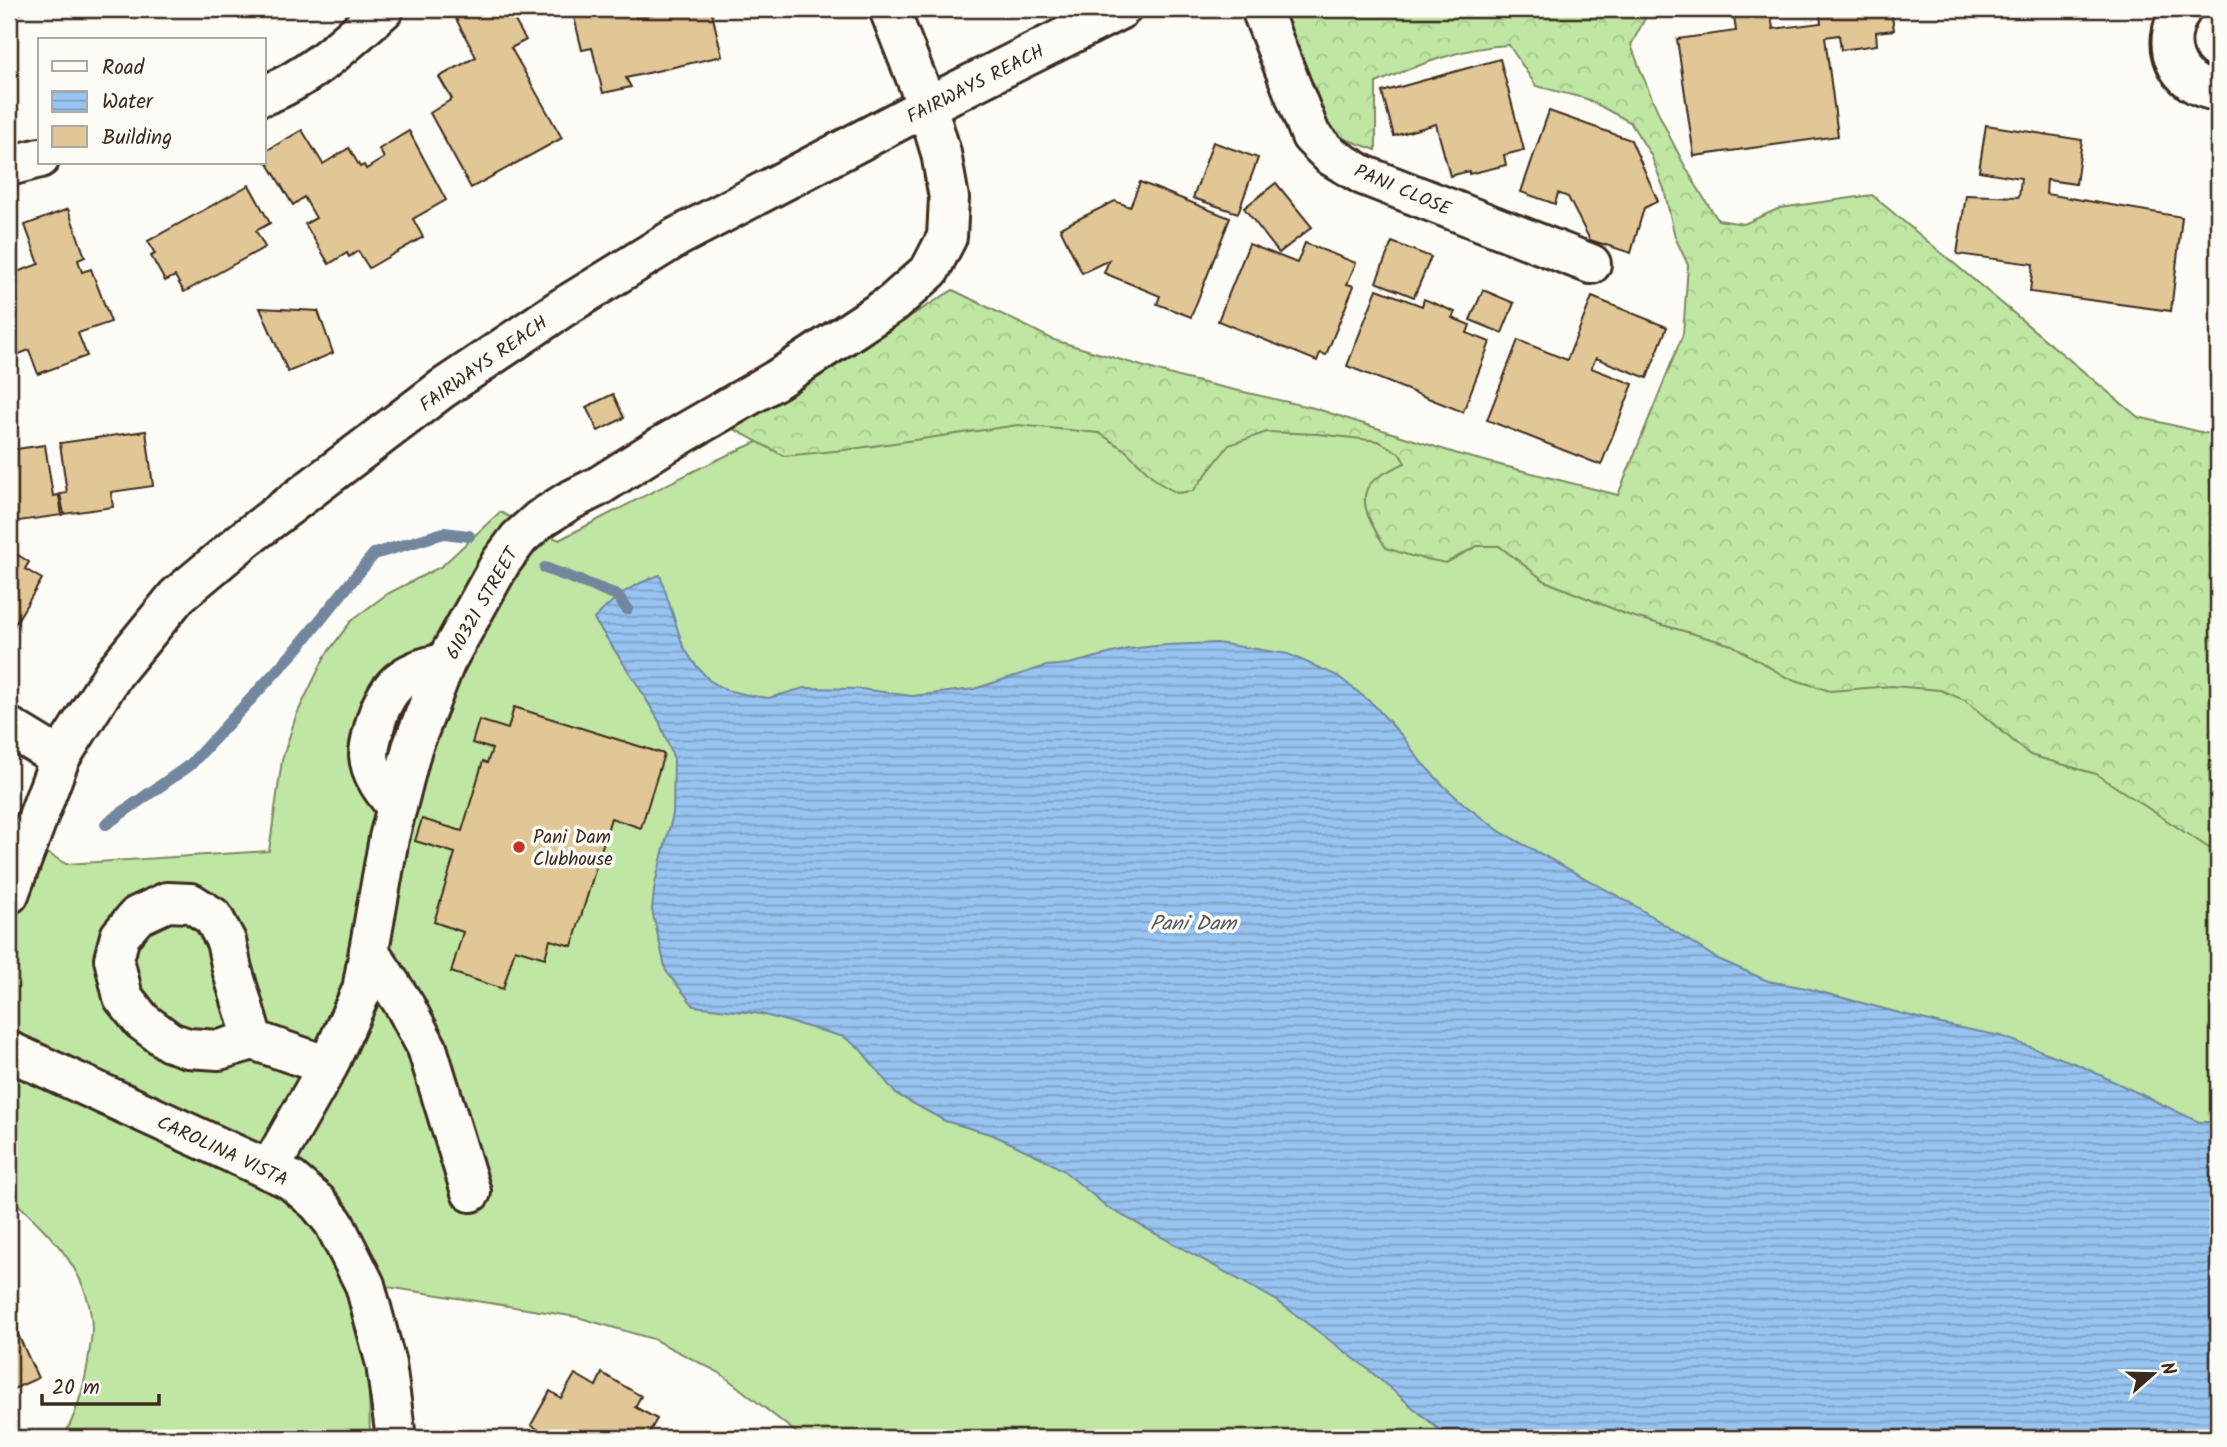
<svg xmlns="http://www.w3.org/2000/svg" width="2227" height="1447" viewBox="0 0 2227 1447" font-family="Kalam,sans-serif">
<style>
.grass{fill:#bfe7a3;stroke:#7d8860;stroke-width:2}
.forest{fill:url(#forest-crowns);stroke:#7d8860;stroke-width:2}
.water{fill:url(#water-rules);stroke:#72869d;stroke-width:2}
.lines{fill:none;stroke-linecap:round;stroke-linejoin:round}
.stream{stroke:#72869d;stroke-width:12}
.building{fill:#e1c696;stroke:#3b2a1e;stroke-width:2}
.minor-casing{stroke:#3b2a1e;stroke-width:44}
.minor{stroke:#fdfcf7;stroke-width:38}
.poi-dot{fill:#c8321e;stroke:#fdfcf7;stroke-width:2.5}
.labels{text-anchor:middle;stroke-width:7;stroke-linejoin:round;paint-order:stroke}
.street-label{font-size:19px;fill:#3b2a1e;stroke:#fdfcf7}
.poi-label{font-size:19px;fill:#3b2a1e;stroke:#fdfcf7;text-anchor:start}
.water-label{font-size:21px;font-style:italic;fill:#57585d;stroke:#fdfcf7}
</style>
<defs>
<pattern id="forest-crowns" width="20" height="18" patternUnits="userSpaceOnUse" patternTransform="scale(1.75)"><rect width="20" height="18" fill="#bfe7a3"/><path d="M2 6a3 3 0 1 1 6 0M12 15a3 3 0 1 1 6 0" fill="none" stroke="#a5c68c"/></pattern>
<pattern id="water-rules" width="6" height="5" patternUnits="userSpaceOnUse" patternTransform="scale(1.75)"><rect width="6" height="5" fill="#97c4f1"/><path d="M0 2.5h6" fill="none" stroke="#7c9fc3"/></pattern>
</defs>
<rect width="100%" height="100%" fill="#fdfcf7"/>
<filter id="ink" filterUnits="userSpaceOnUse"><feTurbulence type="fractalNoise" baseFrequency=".0143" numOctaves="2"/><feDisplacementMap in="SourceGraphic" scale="14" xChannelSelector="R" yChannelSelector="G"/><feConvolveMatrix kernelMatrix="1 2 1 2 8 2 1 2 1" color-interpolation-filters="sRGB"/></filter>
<g filter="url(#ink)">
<path class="grass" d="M832 413 1333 422 2218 680V1438H803L720 1373 653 1339 577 1317 388 1287 350 1298 368 1348 370 1438H63C76 1415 84 1388 88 1362 89 1351 92 1340 92 1329 91 1272 49 1232 9 1196V830L66 864 269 851 282 760 296 716 325 656 352 620 387 594 442 566 500 512 559 540C648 494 737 445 832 413Z"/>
<path class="forest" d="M1276 9H1650L1631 45C1653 106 1682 167 1718 220L1744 224 1780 208 1872 195 2138 417 2218 436V854L2096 774 2030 755 1965 700 1940 690 1892 686 1830 691 1786 677 1732 645 1628 615 1545 581 1499 546H1477L1446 563 1411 556 1386 548C1377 533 1357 506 1368 487 1375 476 1393 469 1405 463L1399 453 1378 441 1318 434 1267 432 1229 445 1193 491 1177 493 1159 483 1125 450 1099 433 1018 425 845 450 784 456 730 427 953 290 1054 340 1182 378 1314 408 1461 455 1618 495 1683 334 1688 265 1675 237 1664 189 1651 155 1630 122 1587 99 1536 86 1509 45C1463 47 1417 65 1376 83V150L1323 131Z"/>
<path class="water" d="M660 575 683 646 694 663 709 680 726 690 753 696 769 698 804 688 861 689 912 696 974 689 1046 666 1069 664 1128 649 1166 645 1217 643 1288 654 1338 676 1374 705 1403 737 1421 762 1445 787 1465 805 1501 832 1634 905 1716 958 1768 981 1806 988 1941 1024 2001 1036 2079 1065 2199 1122H2218V1438H1449L1364 1366 1276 1300 1107 1207 1064 1171 1040 1157 993 1135 945 1121 896 1094 860 1049 844 1037 761 1014 694 1006 666 971 652 910 655 883 673 814 674 759 659 721 637 684 594 619C616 596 629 586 660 575Z"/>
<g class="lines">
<g class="stream">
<polyline points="545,568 617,595 627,609"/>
<polyline points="106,824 190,765 295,651 374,554 444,533 469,536"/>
</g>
</g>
<g class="building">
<polygon points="15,9 33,9 17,15"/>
<polygon points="475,9 508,9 526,40 511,48 562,138 471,188 430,113 452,99 439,77 476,57 456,19"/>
<polygon points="572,9 634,9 636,18 677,9 711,9 722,56 626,78 631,87 603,93 592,48 582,50"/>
<polygon points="1733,9 1770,9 1773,29 1821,23 1819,9 1891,9 1894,30 1876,32 1877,45 1841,50 1839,35 1825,37 1838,136 1694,156 1677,39 1736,31"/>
<polygon points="1500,59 1524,150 1504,155 1506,165 1469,174 1469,171 1450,176 1436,124 1394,136 1382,92"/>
<polygon points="1549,111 1631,140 1658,201 1644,208 1631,253 1590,240 1568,197 1558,193 1555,204 1521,192"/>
<polygon points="1986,125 2082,140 2076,184 2047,180 2046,194 2182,217 2171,311 2030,292 2033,264 1957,254 1966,195 2019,197 2021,178 1979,171"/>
<polygon points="302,130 323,164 349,148 360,167 364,165 366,169 384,158 379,149 409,131 446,200 413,219 423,237 369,268 358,251 349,257 347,253 329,264 305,224 316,218 304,197 293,205 264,157 264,152"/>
<polygon points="1213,142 1258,158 1238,213 1193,198"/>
<polygon points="1140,182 1230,218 1191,317 1157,304 1160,296 1104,273 1109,260 1082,273 1060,228 1115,201 1130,207"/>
<polygon points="1276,183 1312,227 1279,253 1244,208"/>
<polygon points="249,185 270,223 256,231 265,247 184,292 175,276 165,281 151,256 155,254 148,241"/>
<polygon points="68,209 85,257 78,260 82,272 91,269 111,322 78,333 87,356 38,374 29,350 9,358 9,287 18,284 14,273 39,264 25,225"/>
<polygon points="1392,242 1431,257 1414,297 1376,282"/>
<polygon points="1305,243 1356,263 1347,284 1354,286 1326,355 1320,353 1317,361 1218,321 1249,244 1297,263"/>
<polygon points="1377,289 1422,306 1424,299 1455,312 1452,318 1470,325 1467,333 1490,342 1463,412 1347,366"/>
<polygon points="1483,290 1514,303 1502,333 1470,320"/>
<polygon points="1592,297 1667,327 1647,378 1596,358 1591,368 1633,384 1601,465 1487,420 1518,340 1567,360"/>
<polygon points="260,308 318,311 333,353 288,372"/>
<polygon points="613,394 624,418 598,431 586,407"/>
<polygon points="146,431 153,486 111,492 113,507 64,514 60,494 67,493 60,443"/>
<polygon points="45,445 53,496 59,495 62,515 12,522 9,507 9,450"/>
<polygon points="9,549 29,562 25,569 42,579 9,634"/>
<polygon points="514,707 664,754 641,828 611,818 572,946 550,940 545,958 515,949 503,989 451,972 463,932 434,922 455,853 415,841 422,819 462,831 483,761 487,763 492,749 472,743 479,720 508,729"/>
<polygon points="9,1315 38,1378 9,1391"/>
<polygon points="602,1373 641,1396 635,1407 657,1419 646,1438 539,1438 542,1432 531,1425 550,1391 561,1398 575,1374 596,1386"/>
</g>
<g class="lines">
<g class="minor-casing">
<g id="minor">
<polyline points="1261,9 1311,136 1331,156 1363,175 1591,264"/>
<path d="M2182 9C2159 44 2175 86 2218 91"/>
<path d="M264 95C309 79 349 40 384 9"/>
<polyline points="9,166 40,158"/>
<polyline points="9,727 60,758"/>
<path d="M397 807C385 793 370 775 369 755 369 746 372 736 374 728 385 686 403 670 445 663"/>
<polyline points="9,894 60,758 114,673 177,596 245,539 442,389 562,308 677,237 927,106 1121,9"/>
<polyline points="369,951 405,1006 427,1048 471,1192"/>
<polyline points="253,1040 232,969 226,941 213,917 191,903 167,902 137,916 120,936 114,959 123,997 142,1021 170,1042 188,1048 219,1050 253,1040 328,1066"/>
<polyline points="9,1051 291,1180 318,1203 334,1223 365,1285 386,1364 396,1438"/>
<polyline points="269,1170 328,1066 362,990 389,838 412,748 445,663 501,562 519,538 539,520 567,502 599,486 660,447 776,380 893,303 930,270 947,237 949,198 941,153 927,106 889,9"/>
</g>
</g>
<use href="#minor" class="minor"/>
</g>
</g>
<circle class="poi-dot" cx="519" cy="847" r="7"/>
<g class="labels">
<g class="street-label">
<text transform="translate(975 83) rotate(-27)" y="7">FAIRWAYS REACH</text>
<text transform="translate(1403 189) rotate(23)" y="7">PANI CLOSE</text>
<text transform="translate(483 363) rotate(-35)" y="7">FAIRWAYS REACH</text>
<text transform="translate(481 603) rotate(-60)" y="7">610321 STREET</text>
<text transform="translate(223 1150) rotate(25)" y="7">CAROLINA VISTA</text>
</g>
<g class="poi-label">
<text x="533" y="843">Pani Dam<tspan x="533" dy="22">Clubhouse</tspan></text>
</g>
<g class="water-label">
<text x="1193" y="930">Pani Dam</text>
</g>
</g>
<rect width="2227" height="1447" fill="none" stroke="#fdfcf7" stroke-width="35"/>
<rect x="18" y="18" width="2192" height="1412" fill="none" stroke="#3b2a1e" stroke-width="2.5" filter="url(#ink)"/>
<rect x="38" y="38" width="228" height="126" fill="#fdfcf7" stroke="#afa8a0" stroke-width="2"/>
<rect x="52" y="61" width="35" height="10" fill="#fdfcf7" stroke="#afa8a0" stroke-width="2"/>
<text x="102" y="74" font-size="21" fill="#3b2a1e">Road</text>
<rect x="52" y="91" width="35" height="21" fill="url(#water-rules)" stroke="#afa8a0" stroke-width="2"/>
<text x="102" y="108" font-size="21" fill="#3b2a1e">Water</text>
<rect x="52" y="126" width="35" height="21" fill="#e1c696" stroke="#afa8a0" stroke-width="2"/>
<text x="102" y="144" font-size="21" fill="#3b2a1e">Building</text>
<g transform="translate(2153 1374) rotate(70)" stroke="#fdfcf7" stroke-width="5" paint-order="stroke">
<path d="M0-5L12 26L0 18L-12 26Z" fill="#3b2a1e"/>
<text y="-10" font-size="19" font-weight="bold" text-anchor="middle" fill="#3b2a1e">N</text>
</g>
<path d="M42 1394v10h117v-10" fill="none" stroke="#3b2a1e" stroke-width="3.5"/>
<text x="52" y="1394" font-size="21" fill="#3b2a1e" stroke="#fdfcf7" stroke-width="5" paint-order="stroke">20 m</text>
</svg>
